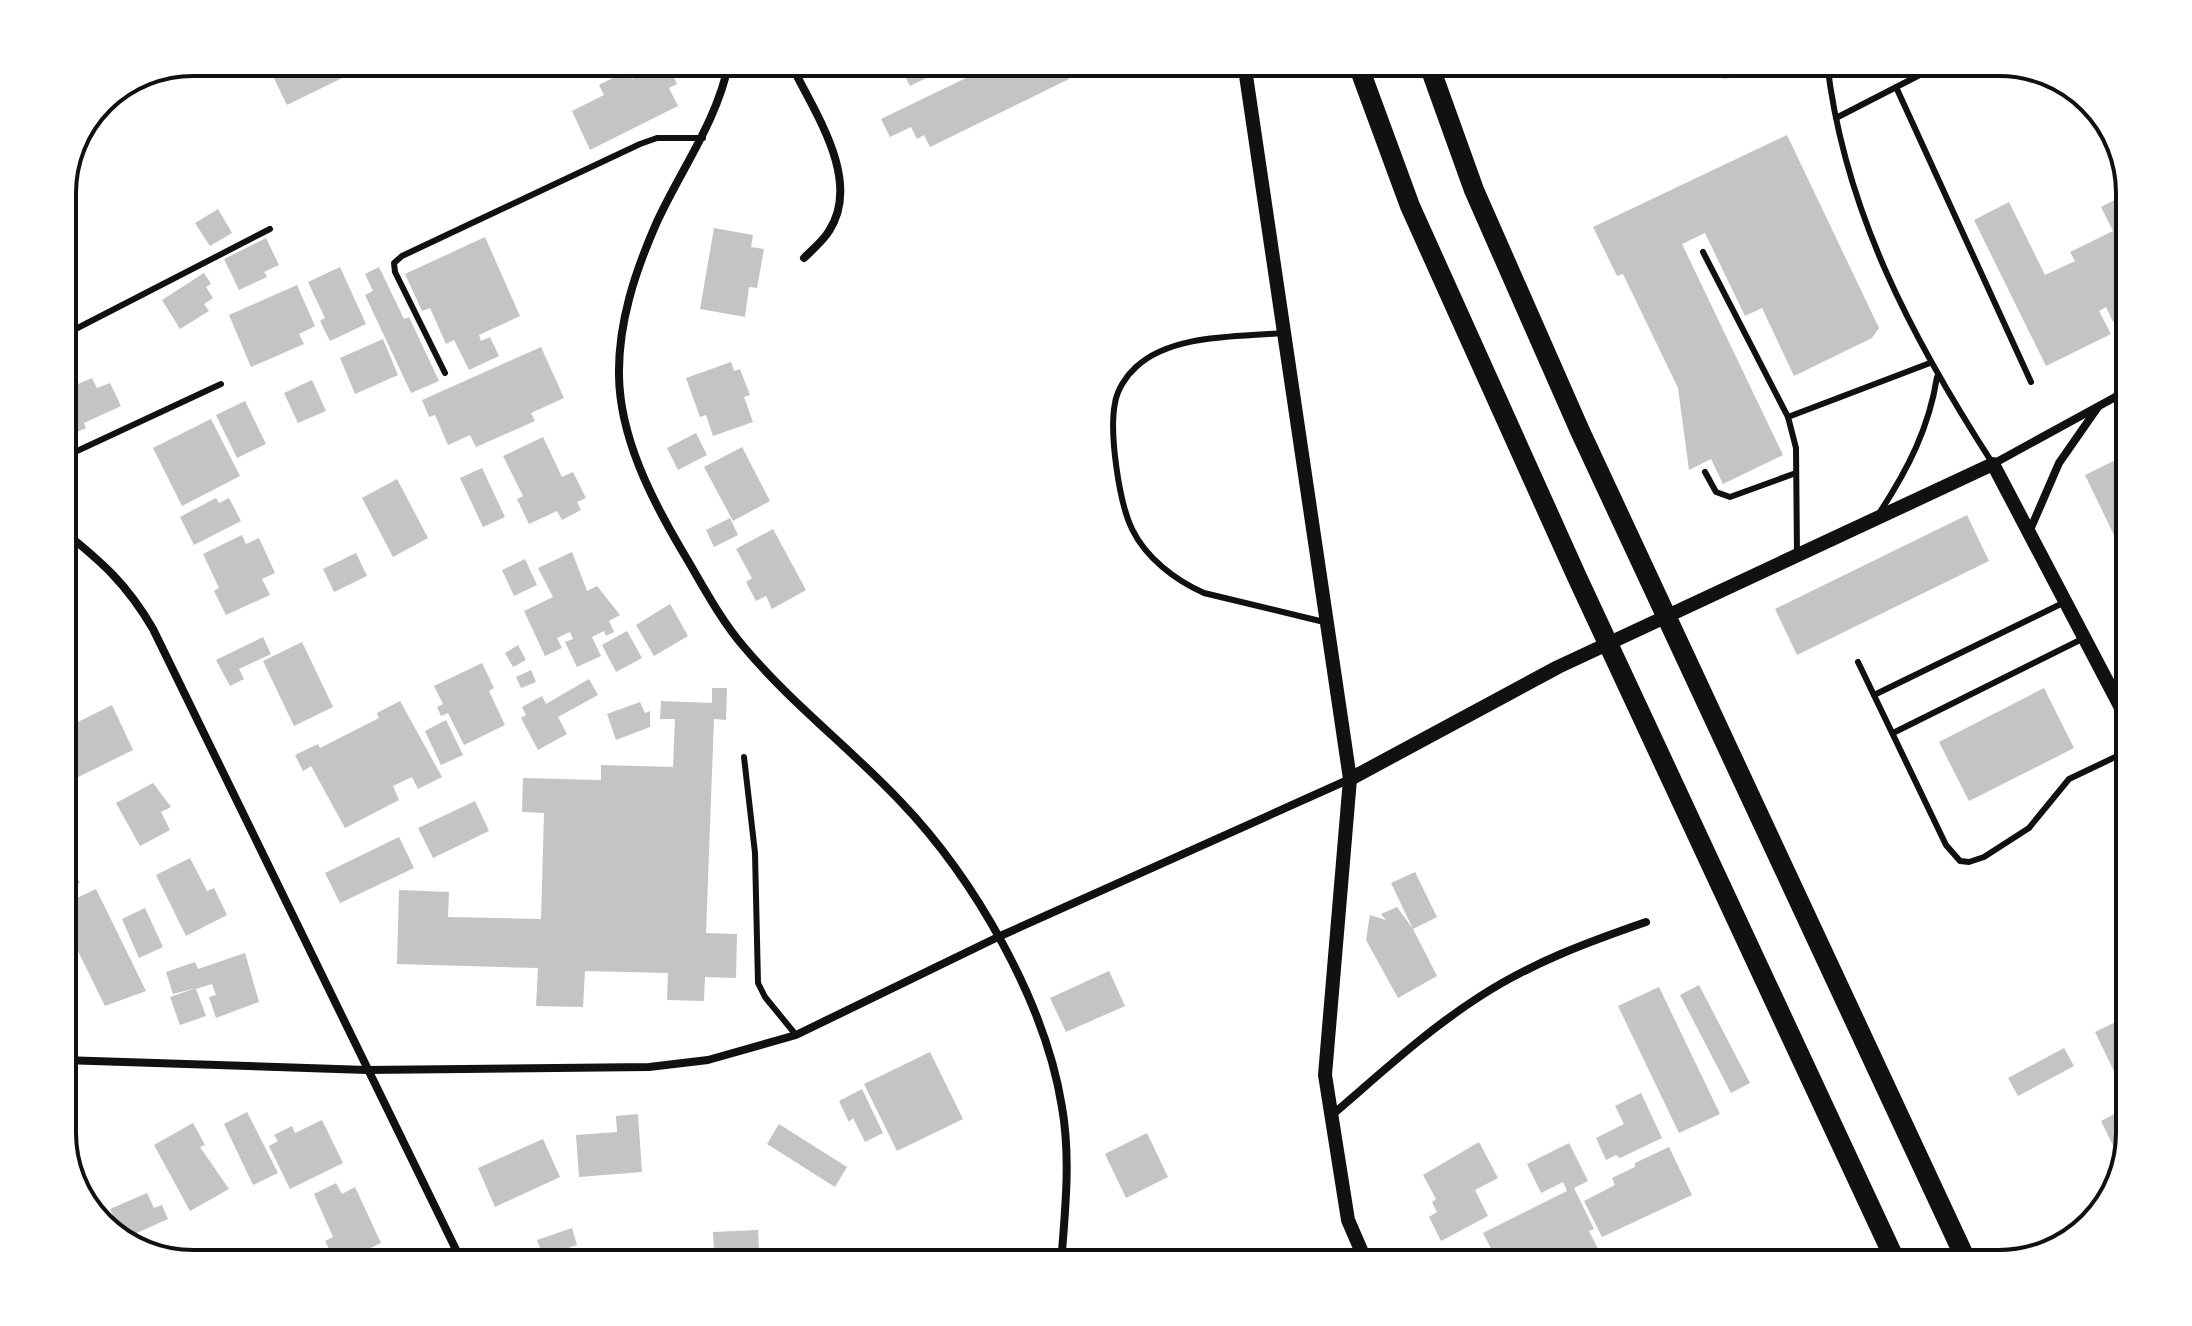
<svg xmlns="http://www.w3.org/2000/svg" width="2192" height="1326" viewBox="0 0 2192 1326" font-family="'Golos Text',sans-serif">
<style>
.building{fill:#c4c4c4}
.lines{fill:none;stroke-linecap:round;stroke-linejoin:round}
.service{stroke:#111;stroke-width:6}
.minor{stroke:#111;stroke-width:8}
.tertiary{stroke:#111;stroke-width:14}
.primary{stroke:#111;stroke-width:20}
.rim{fill:none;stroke:#111;stroke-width:4}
</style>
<rect width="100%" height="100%" fill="#fff"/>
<g class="building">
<polygon points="266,62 375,62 287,105"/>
<polygon points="898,62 959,62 910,86"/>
<polygon points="999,62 1061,62 1069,79 930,147 924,135 917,139 911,127 890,137 881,119"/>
<polygon points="1722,62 1767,62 1768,73 1723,79"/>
<polygon points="661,65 663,69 669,67 677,84 669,88 678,106 590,150 572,111 604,95 599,85 628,70 632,79"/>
<polygon points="1787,135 1879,328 1872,338 1794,376 1762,308 1745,316 1705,233 1682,244 1783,455 1723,484 1711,459 1689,470 1678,388 1623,274 1617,276 1593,227"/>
<polygon points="2124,195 2130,206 2130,269 2115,276 2118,281 2130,276 2130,305 2126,297 2122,300 2128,315 2113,322 2106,307 2099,311 2111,334 2046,366 1974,220 2009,202 2045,275 2075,261 2070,252 2113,231 2101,207"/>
<polygon points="218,209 232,233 210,246 195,223"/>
<polygon points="714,228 753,235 751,247 764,249 757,288 749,287 745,317 700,309"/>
<polygon points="485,237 520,316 479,335 481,341 490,337 499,356 469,370 454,340 446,344 430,308 422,311 405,274"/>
<polygon points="266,238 279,265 264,272 267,277 239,290 224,259"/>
<polygon points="340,267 366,324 330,341 320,321 325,318 308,282"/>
<polygon points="379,267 404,319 409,317 439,381 411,393 365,295 373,291 365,274"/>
<polygon points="204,273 211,284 206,287 213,298 204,304 209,311 180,329 162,300"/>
<polygon points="297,285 315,326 299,334 304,344 251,367 229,315"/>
<polygon points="383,339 398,375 355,394 340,358"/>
<polygon points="541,347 564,398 531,413 535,421 476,447 470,435 448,445 435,415 429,417 422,400"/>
<polygon points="731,362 734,371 740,369 750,395 744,397 753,422 713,436 706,415 700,417 686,378"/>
<polygon points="92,378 97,388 110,383 121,406 84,423 86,428 62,439 62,391"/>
<polygon points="312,380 326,411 298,423 284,393"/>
<polygon points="245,401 266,444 237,458 216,415"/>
<polygon points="211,419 240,476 182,506 153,448"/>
<polygon points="696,433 707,455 678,470 667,448"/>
<polygon points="543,437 562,477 573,472 586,498 577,502 581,510 562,520 557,511 529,524 517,499 523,496 503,456"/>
<polygon points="742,447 770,501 733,521 704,467"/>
<polygon points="2130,453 2130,558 2126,560 2085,475"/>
<polygon points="482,468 505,517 483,527 460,478"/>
<polygon points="397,479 428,538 393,557 362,498"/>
<polygon points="216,498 219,503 229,498 241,521 194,545 180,517"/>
<polygon points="1967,515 1989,561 1797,655 1775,609"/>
<polygon points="730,518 738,535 714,547 706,530"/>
<polygon points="773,529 806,590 772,609 766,596 756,601 746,582 752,578 736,549"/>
<polygon points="242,535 246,544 259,538 275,573 262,579 270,595 226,615 214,591 219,588 203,554"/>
<polygon points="572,552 587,591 597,586 620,615 609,621 614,632 606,636 604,631 592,637 601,656 577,667 565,642 573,639 570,632 557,638 562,648 545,656 524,611 553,597 538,568"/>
<polygon points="356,553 367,576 334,592 323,569"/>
<polygon points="525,559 537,585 514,596 502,570"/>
<polygon points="670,604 688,636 654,656 636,625"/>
<polygon points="627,631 642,658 616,672 602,645"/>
<polygon points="263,637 271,654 239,669 244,679 230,686 216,660"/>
<polygon points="302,642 333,707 294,726 263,661"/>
<polygon points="518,645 526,660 513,667 505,653"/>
<polygon points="482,663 494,688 489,691 505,725 464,745 448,713 441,716 437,707 443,704 434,686"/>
<polygon points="531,670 536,682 521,688 516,677"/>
<polygon points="589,679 598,695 558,717 567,734 538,750 521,718 526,715 522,707 542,696 546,704"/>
<polygon points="712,688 727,688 726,720 714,719 706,933 737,934 736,978 705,977 704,1001 667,1000 668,973 585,971 583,1007 536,1006 538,968 397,964 399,890 449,892 448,917 541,919 544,813 522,812 523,778 601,780 601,765 673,767 675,719 660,719 661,701 712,703"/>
<polygon points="2044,688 2074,748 1969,801 1939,742"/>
<polygon points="400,701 442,777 418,789 412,777 393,786 399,800 345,828 311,766 303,771 295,755 318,744 320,748 379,718 377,713"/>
<polygon points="640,702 645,713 650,711 650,727 616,740 607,714"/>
<polygon points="112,705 133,750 62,785 62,730"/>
<polygon points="446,720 463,755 441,765 425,731"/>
<polygon points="153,783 171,807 161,812 170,830 140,846 116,803"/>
<polygon points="475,801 489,831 433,858 418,828"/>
<polygon points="399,837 414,868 340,903 325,873"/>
<polygon points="65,853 80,883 62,891 62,855"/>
<polygon points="190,858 207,891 214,888 227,915 186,936 156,875"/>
<polygon points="1415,872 1437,917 1413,929 1391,883"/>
<polygon points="96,889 146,991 105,1006 70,935 62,938 62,905"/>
<polygon points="1397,907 1413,929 1437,976 1398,998 1366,940 1370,915 1386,920 1381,914"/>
<polygon points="145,908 163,947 139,958 122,919"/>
<polygon points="245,953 259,1002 216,1018 209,997 216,995 212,984 196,989 206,1016 180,1025 170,997 196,988 173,994 166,972 195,962 198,969"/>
<polygon points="1109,971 1125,1006 1066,1032 1050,998"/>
<polygon points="1699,985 1750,1083 1731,1093 1680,995"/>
<polygon points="1659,987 1720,1114 1679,1133 1618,1006"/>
<polygon points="2130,1015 2130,1104 2095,1032"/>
<polygon points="2064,1048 2074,1066 2018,1096 2008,1078"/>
<polygon points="930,1052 963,1119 897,1151 864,1084"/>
<polygon points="862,1089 883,1133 865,1142 853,1118 849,1122 839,1101"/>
<polygon points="1641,1093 1662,1138 1620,1158 1616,1155 1606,1160 1596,1138 1624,1124 1615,1106"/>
<polygon points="2130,1106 2130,1133 2122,1164 2101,1121"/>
<polygon points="62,1110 66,1120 74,1118 79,1149 66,1152"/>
<polygon points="247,1112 278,1173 253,1185 224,1124"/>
<polygon points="638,1114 642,1172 579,1177 576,1135 617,1132 616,1116"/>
<polygon points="322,1120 343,1163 290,1189 269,1146 278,1141 274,1135 292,1126 295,1133"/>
<polygon points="193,1123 205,1145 200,1147 229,1189 190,1211 154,1145"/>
<polygon points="779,1124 847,1167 835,1187 767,1144"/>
<polygon points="1147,1133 1168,1177 1126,1198 1105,1154"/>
<polygon points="543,1139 560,1177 495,1207 478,1168"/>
<polygon points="1479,1142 1498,1178 1475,1190 1488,1216 1441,1241 1429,1217 1437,1212 1432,1202 1436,1199 1423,1175"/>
<polygon points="1569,1143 1588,1181 1574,1188 1594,1229 1589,1231 1598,1249 1568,1264 1559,1264 1553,1251 1526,1264 1499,1264 1483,1233 1567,1191 1563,1182 1541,1193 1527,1164"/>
<polygon points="1669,1147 1692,1195 1602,1237 1584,1201 1615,1185 1612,1178 1635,1167 1635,1163"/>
<polygon points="336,1183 342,1194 355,1187 381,1243 337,1264 325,1241 333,1237 314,1194"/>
<polygon points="147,1193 154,1208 162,1205 168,1219 123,1239 110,1209"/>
<polygon points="572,1228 577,1245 559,1251 563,1264 522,1264 543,1256 537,1240"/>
<polygon points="758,1230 759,1250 723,1252 755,1253 755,1264 698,1264 698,1252 714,1252 713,1232"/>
</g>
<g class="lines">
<g class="service">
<path d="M1827 62C1844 211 1913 340 1993 464"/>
<polyline points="1896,87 2031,382"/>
<polyline points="1836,118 1945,62"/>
<polyline points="1703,252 1788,417 1796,448 1797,554"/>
<path d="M1282 333C1237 337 1171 334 1136 367 1126 376 1117 390 1115 403 1109 433 1119 502 1132 529 1146 558 1175 580 1204 593L1324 622"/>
<polyline points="62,336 270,229"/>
<polyline points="445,373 395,272 394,263 402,256 640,144 657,138 703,138"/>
<polyline points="1788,417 1930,363"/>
<polyline points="62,458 221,384"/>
<polyline points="1705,472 1716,492 1730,497 1796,473"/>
<path d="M1880 512C1908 469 1929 428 1937 377"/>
<polyline points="1858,662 1946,845 1960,861 1969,862 1984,857 2029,828 2069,779 2130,750"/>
<polyline points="1874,695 2065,602"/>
<polyline points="1893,733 2082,639"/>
<polyline points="744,757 755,853 758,983 765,997 796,1035"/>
</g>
<g class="minor">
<path d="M729 62C717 122 681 169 656 224 635 272 618 323 619 376 620 437 651 498 681 549 701 582 719 618 744 647 791 703 850 748 900 801 974 878 1045 1001 1062 1107 1071 1159 1065 1212 1061 1264"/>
<path d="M790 62C812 109 863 179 829 231 823 241 812 250 804 258"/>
<polyline points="727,71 764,62"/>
<polyline points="1993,464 2130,389"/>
<path d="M62 530C102 562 127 584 153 629L463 1264"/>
<polyline points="2030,530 2059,463 2098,407"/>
<polyline points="62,1060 367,1070 649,1067 708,1060 796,1035 998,937 1350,779"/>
<path d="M1332 1115C1380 1074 1426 1031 1479 997 1531 963 1588 942 1646 922"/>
</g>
<g class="tertiary">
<polyline points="1244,62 1350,779 1325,1075 1348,1220 1367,1264"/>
<polyline points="1350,779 1558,667 1993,464 2130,725"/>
</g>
<g class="primary">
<polyline points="1357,62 1410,206 1577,577 1897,1264"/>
<polyline points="1428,62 1474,190 1580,431 1968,1264"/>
</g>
</g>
<path d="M0 0H2192V1326H0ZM193 76H1999A117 117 0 0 1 2116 193V1133A117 117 0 0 1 1999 1250H193A117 117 0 0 1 76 1133V193A117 117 0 0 1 193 76Z" fill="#fff" fill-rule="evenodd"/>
<path class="rim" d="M193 76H1999A117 117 0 0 1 2116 193V1133A117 117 0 0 1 1999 1250H193A117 117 0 0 1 76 1133V193A117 117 0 0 1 193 76Z"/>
</svg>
